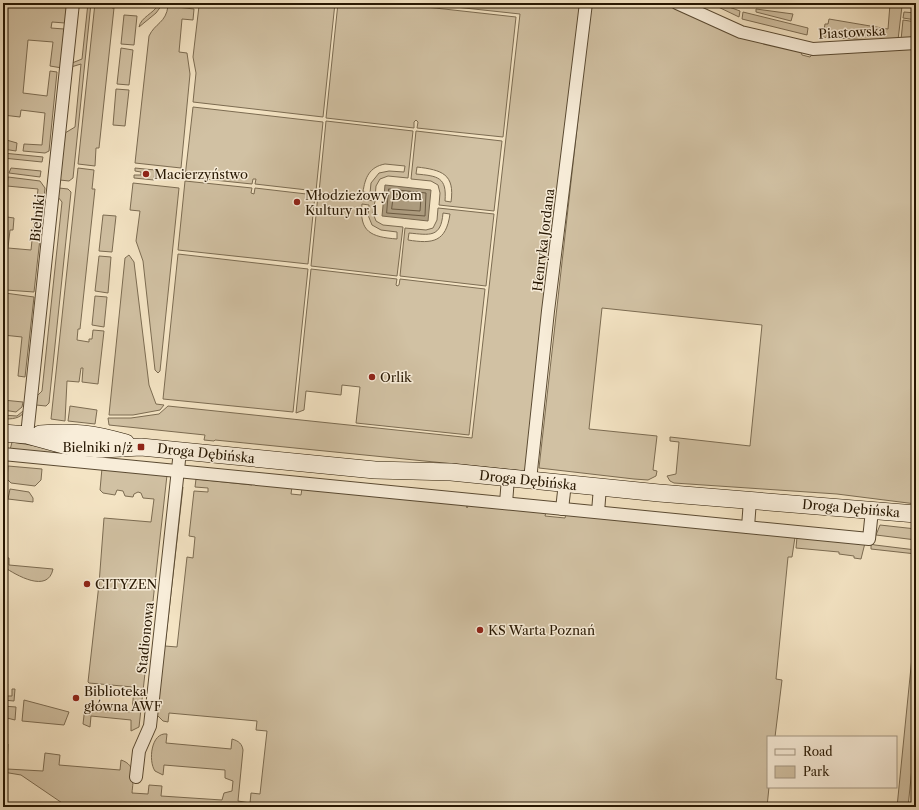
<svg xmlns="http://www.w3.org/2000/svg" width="919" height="810" viewBox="0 0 919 810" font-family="'Libre Caslon Text',serif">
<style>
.green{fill:#d1c1a3;stroke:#7c6c52;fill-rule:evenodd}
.water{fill:#ae9e82;stroke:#78684f}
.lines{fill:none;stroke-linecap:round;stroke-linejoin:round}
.shore{stroke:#6a5a42;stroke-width:1}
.street-casing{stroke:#5a4a32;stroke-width:14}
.secondary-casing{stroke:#271702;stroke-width:18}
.street{stroke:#f8edd9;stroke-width:12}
.secondary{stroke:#f8edd9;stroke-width:17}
.poi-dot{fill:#8f2418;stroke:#f8edd9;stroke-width:1.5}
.labels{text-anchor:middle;stroke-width:3;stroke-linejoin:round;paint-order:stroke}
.street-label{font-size:13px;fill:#271702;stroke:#f8edd9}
.poi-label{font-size:13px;fill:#271702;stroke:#f8edd9;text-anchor:start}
</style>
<rect width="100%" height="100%" fill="#f4e4c4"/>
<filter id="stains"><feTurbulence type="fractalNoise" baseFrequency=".005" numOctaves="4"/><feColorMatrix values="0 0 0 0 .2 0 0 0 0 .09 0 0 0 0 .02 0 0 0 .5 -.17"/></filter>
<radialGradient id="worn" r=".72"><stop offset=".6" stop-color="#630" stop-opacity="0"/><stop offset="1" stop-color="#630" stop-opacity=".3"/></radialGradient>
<g class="green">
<polygon points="3,3 69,3 67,21 65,23 52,22 51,28 64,29 66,31 62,68 50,66 53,42 28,40 23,93 47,96 50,71 57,72 49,151 45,153 23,151 24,144 42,145 45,113 21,110 20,117 3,115"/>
<polygon points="88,3 91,3 73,178 69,181 60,180 65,133 75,127 81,64 71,67 72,63 82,59"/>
<polygon points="95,3 113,3 112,8 114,8 99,148 96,148 95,166 78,164"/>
<polygon points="172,3 335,3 323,117 193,102 196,73 193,57 199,6"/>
<polygon points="338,3 390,3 516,17 503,137 417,128 418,122 416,120 414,122 414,128 326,118"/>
<polygon points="418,3 580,3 526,467 524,471 215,440 214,441 204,440 205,435 109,425 108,418 131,418 159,414 168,406 472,438 520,14"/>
<polygon points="591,3 668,3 732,32 800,50 802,55 810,57 814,52 916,46 916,504 837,494 674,483 670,481 667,476 676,474 679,442 670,441 670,437 750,446 762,325 602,308 589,429 657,436 653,470 657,471 656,476 648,480 634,479 539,468"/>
<polygon points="710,3 721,4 740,11 739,17"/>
<polygon points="890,4 902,6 898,40 885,41 820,37 821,29 824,30 825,24 828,24 829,19 888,29"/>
<path d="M158 5H162L156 13 139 27C141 17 153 14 158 5Z"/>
<path d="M168 6 194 9 193 20 182 19 179 52 187 53 190 74 181 168 135 163 149 36C155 23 166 23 168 6Z"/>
<polygon points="756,9 793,14 791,21 756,12"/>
<polygon points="743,12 808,28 807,35 742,19"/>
<polygon points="904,12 916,13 916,20 903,18"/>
<polygon points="124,15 137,16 134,45 121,44"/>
<polygon points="903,20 916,22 916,39 901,40"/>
<polygon points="121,48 133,50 129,85 117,84"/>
<polygon points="116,89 129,90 125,126 113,125"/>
<polygon points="193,107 323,122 316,191 255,184 256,179 253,179 252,184 185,177"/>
<path d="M326 121 413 131 408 178 388 176 380 179 376 186 375 198 319 192ZM385 164 405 166 404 172 389 171 379 173 371 183 370 193 363 192C365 178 369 167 385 164Z"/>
<path d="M416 131 502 141 494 211 439 205 440 193 438 185 431 181 411 179ZM417 167C442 170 455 174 451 202L445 201C447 177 438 176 416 174Z"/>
<polygon points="3,139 17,143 16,151 3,149"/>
<polygon points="3,153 43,157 42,162 3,158"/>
<polygon points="11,168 41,171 40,177 9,173"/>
<polygon points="78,168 94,170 92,189 95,189 80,329 78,329 77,340 89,342 89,339 92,339 93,330 104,331 98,384 82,382 83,368 81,368 79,382 67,381 65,421 51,419"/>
<polygon points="135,168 155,170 154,180 134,178 134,175 141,175 141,172 135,171"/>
<polygon points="8,177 40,181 45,188 43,208 36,207 38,189 7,186"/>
<polygon points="185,181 252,188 251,193 254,194 255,188 315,195 308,264 178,250"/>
<polygon points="133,183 179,188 160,371 158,373 155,370 143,261 136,241 140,211 130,210"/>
<polygon points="59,188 68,189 71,192 49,403 46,406 36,405 37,396 42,391 62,202 58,197"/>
<path d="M318 195 375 201 373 213 376 221 383 225 403 227 397 276 311 266ZM362 204 369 205 368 215 372 225 381 230 397 232V239C371 237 359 232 362 204Z"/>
<path d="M438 208 494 214 486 286 400 276 405 228 426 230 433 228 437 220ZM443 213 450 214C446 242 433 244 408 240L409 233C430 235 441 238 443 213Z"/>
<polygon points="35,212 43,212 34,292 6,290 6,284 3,284 3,249 7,217 14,218 13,230 10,230 8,248 31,250"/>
<polygon points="103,215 116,216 112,252 99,251"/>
<polygon points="178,254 308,269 293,412 163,399"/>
<polygon points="129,255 134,262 149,385 156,404 164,405 160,410 133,415 109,415 125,258"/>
<polygon points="99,256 111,257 108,293 95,291"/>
<polygon points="311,269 397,279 396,285 397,286 399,285 400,279 485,289 469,435 356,423 360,387 342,385 341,395 306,391 304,410 296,413"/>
<polygon points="5,293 34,297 25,377 18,376 22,337 3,335 3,299 5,299"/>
<polygon points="95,296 107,297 104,327 92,325"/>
<polygon points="3,400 23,402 22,407 16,412 3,410"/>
<polygon points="70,406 97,410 95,424 68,421"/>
<path d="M23 411H25C20 419 12 419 3 419V415L17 416Z"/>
<polygon points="12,442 61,450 60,455 10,450"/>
<polygon points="8,466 42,469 41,480 35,486 11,483 7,479"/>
<polygon points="102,468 167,475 139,727 131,731 131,720 91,716 90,727 83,724 85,707 132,712 134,688 133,687 89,683 88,682 99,584 104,518 151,522 154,499 143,498 141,493 138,492 134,494 133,497 125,496 123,491 117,490 115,495 103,493 100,490"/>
<path d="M196 479 252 485V483L292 487 291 494 301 495 302 488 466 504 467 508 469 504 546 512 545 516 565 518 566 514 795 537 792 557H788L776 679 782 680 775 737H768L769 787 767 807H68L21 775 3 772V739L8 744 7 769 43 771 45 753 60 755 59 765 120 770 121 760C137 765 133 780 132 793L148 794 149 785 162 786 161 796 222 800 224 793 232 791 233 781 225 778V770L164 765 163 775 155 771C148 761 151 732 167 734L166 743 231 749 232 739C239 741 242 744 243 750L238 801 250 803 251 793 260 794 267 731 256 730 257 721 169 713 168 722 163 721 156 714 180 487H183L165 646 177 647 187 557 193 558 195 537 189 536 194 491 208 492V488L195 487Z"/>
<polygon points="10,489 29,492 33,498 33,502 8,499"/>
<polygon points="880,525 916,529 916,540 876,535"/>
<polygon points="797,537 865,543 861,559 854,558 854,556 839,554 839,552 796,548"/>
<polygon points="871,544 875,545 916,550 916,554 871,549"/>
<path d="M3 557 9 558V565L53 569C48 594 16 575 4 567Z"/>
<polygon points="916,617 916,729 908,807 897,807"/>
<polygon points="12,689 15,689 14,701 3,700 3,696 12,696"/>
<polygon points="24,700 69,712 64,725 22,721"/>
<polygon points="3,706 16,707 15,720 3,717"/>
</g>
<polygon class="water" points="385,185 431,190 428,221 382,216"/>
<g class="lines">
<g class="shore">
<polygon points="389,189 426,193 425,216 387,213"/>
<polygon points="394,194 421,197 420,211 392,209"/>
</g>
<g class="street-casing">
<g id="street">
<polyline points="677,3 741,32 813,49 916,43"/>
<polyline points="27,435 73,3"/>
<polyline points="3,454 869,539 872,510"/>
<polyline points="530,480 548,311 586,3"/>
<polyline points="506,503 508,478"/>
<polyline points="562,509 565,483"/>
<polyline points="598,512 600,487"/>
<polyline points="748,527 750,500"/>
<polyline points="136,777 139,751 150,726 180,451"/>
</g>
</g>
<g class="secondary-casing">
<g id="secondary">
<polyline points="3,433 27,435 71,447 102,449 141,447 375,470 451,472 659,493 916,514"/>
<path d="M40 434C73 431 94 434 126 443"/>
</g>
</g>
<use href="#street" class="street"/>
<use href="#secondary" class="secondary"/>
</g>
<g class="poi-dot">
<circle cx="146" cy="174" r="4"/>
<circle cx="297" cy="202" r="4"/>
<circle cx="372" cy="377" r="4"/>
<rect x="137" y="443" width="8" height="8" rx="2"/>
<circle cx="87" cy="584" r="4"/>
<circle cx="480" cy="630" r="4"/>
<circle cx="76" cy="698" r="4"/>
</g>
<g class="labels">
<g class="street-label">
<text transform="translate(852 32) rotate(-3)" y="5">Piastowska</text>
<text transform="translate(37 218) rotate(-84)" y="5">Bielniki</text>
<text transform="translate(543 240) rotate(-83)" y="5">Henryka Jordana</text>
<text transform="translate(206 453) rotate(6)" y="5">Droga Dębińska</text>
<text transform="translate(528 480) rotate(6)" y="5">Droga Dębińska</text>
<text transform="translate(851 508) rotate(5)" y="5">Droga Dębińska</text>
<text transform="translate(145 638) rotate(-84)" y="5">Stadionowa</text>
</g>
<g class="poi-label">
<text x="154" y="179">Macierzyństwo</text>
<text x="305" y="200">Młodzieżowy Dom<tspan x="305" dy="15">Kultury nr 1</tspan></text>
<text x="380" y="382">Orlik</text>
<text x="133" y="452" text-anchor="end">Bielniki n/ż</text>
<text x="95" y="589">CITYZEN</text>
<text x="488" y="635">KS Warta Poznań</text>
<text x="84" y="696">Biblioteka<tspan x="84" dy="15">główna AWF</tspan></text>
</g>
</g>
<rect width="919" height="810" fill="none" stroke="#f4e4c4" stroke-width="16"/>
<rect x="4" y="4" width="911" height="802" fill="none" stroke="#271702" stroke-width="2"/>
<rect x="8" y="8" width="903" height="794" fill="none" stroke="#271702"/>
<rect x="767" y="736" width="130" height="52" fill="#f8edd9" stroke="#a49783"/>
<rect x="775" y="749" width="20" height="6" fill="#f8edd9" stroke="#a49783"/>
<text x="803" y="756" font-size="12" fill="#271702">Road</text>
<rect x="775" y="766" width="20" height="12" fill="#d1c1a3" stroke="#a49783"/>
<text x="803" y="776" font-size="12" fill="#271702">Park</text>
<rect width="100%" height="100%" filter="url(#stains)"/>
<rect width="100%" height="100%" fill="url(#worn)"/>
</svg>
